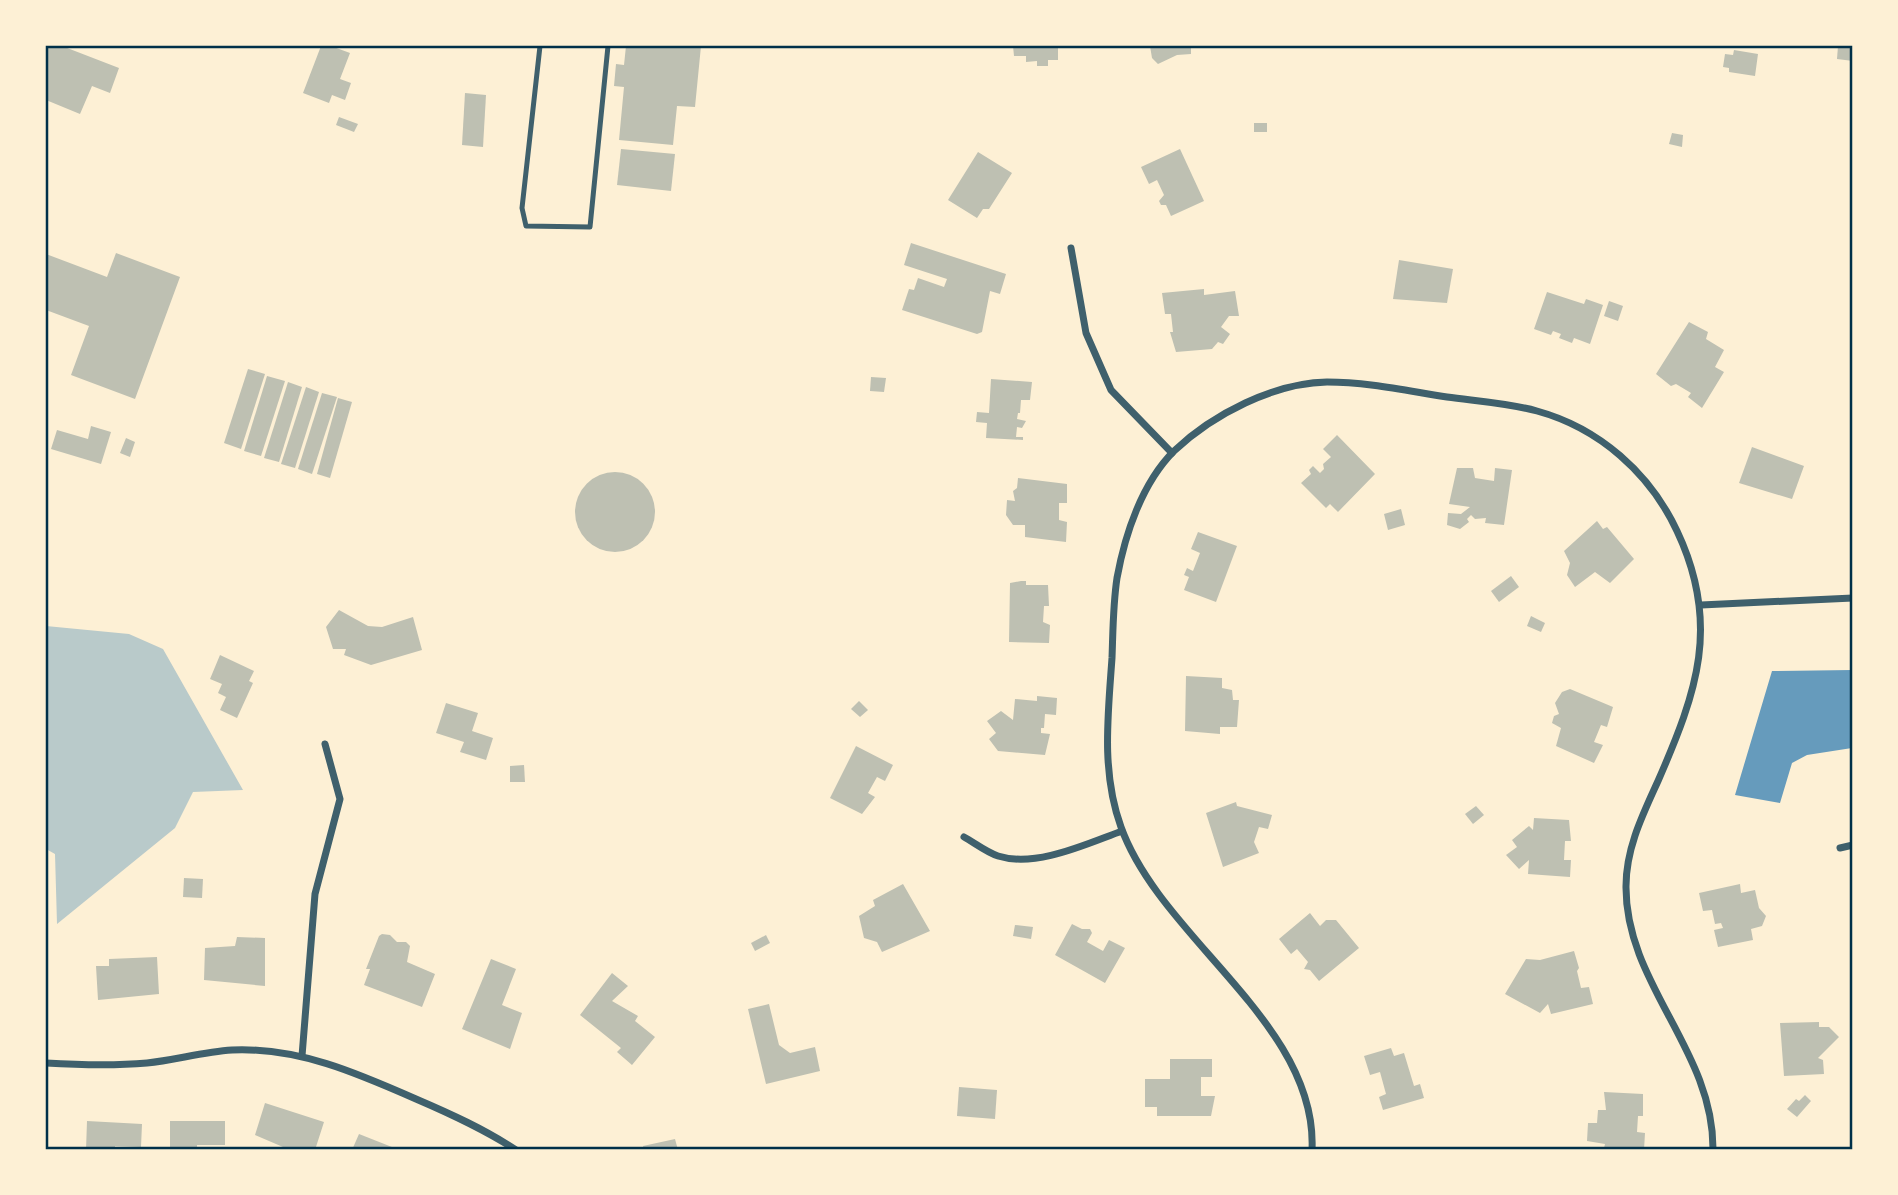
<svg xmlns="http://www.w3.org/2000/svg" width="1898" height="1195" viewBox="0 0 1898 1195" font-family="'PT Sans',sans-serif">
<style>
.green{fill:#b9caca}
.water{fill:#669bbc}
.building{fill:#bec0b2}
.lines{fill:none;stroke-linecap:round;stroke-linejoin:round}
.service{stroke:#3f606c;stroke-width:5}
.minor{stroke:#3f606c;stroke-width:7}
.neatline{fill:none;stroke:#003049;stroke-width:2.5}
</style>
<rect width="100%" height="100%" fill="#fdf0d5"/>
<polygon class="green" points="46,626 129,634 163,649 243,790 193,792 175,828 57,924 55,854 46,849"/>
<polygon class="water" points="1852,670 1852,748 1807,755 1792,763 1780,803 1735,795 1772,671"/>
<g class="building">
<polygon points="46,46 62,46 119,68 110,93 92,86 80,114 46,100"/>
<polygon points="321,46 331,46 350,53 340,79 351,83 345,100 332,95 329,103 303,93"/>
<polygon points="626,46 701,46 695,107 677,106 673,145 619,140 624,87 614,86 616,64 624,65"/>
<polygon points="1013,46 1058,46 1058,60 1048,60 1048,66 1037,66 1037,61 1026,62 1026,56 1014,56"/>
<polygon points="1150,46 1191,46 1191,54 1177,55 1158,64 1152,58"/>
<polygon points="1838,46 1853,46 1853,61 1837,59"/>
<polygon points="1734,50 1758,54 1755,76 1729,72 1729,68 1723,67 1725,54 1733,55"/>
<polygon points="465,93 486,95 483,147 462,145"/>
<polygon points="339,117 358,124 354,132 336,125"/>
<rect x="1254" y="123" width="13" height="9"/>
<polygon points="1672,133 1683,135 1682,147 1669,144"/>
<polygon points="621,149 675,154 671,191 617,185"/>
<polygon points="1180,149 1204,201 1171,216 1166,205 1161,205 1159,201 1164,195 1157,180 1149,184 1141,167"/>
<polygon points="978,152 1012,173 989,209 983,209 977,218 948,200"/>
<polygon points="911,243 1006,274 1000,294 990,291 982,332 977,334 902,310 909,289 914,290 918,278 944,287 947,279 904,265"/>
<polygon points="116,253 180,277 135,399 71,375 89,326 46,310 46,254 107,277"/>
<polygon points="1399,260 1453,269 1447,303 1393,299"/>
<polygon points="1204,289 1204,295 1235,291 1239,316 1229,316 1221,327 1230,334 1223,344 1218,342 1212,349 1176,352 1170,332 1173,332 1171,314 1165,314 1162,293"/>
<polygon points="1547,292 1584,304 1586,299 1603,305 1590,344 1574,338 1572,343 1559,338 1561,334 1553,331 1551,335 1534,329"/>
<polygon points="1609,301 1623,306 1618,321 1604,316"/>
<polygon points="1689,322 1708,332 1706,339 1724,350 1715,367 1724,372 1702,408 1688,397 1691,393 1676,384 1671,386 1656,374"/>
<polygon points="248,369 265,374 241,449 224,443"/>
<polygon points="267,376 285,381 261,456 244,451"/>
<polygon points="871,377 886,378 884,392 870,391"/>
<polygon points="991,379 1032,382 1030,400 1021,400 1020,413 1018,413 1017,419 1026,421 1022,428 1017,427 1016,437 1023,437 1023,440 986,438 987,423 976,422 977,412 989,413"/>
<polygon points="288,382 302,387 279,462 264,458"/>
<polygon points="306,387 319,392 295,468 281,464"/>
<polygon points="322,393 337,397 312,474 298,469"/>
<polygon points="338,398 352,402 330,478 317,474"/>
<polygon points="91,426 111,432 101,464 51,449 57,430 88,439"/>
<polygon points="1337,435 1375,474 1338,512 1330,504 1326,508 1301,483 1311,474 1309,470 1313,466 1320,473 1324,469 1323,464 1331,457 1323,449"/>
<polygon points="126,438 135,442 130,457 120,453"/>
<polygon points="1752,447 1804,466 1792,499 1739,483"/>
<polygon points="1457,468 1473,468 1475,478 1494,481 1495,468 1512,470 1504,525 1485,523 1486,518 1475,519 1471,515 1467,519 1469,522 1460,529 1447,525 1448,513 1461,514 1470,507 1449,504"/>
<circle cx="615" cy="512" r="40"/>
<polygon points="1018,478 1067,484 1067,503 1059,503 1059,520 1067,522 1066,542 1025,537 1025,525 1013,525 1006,515 1007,500 1015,501 1013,491 1017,488"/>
<polygon points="1401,509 1405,525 1388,530 1384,514"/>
<polygon points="1597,521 1603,529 1607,527 1634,559 1610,583 1595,572 1575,587 1567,575 1570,563 1564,551"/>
<polygon points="1198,532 1237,546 1216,602 1184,590 1189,577 1184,575 1187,568 1193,571 1200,553 1191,549"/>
<polygon points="1511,576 1519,587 1499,602 1491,591"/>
<polygon points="1021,581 1026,581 1026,585 1048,585 1049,606 1044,606 1043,622 1050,625 1049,643 1009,642 1010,583"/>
<polygon points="339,610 368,626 382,627 413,617 422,650 371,665 344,655 346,649 333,649 326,627"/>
<polygon points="1531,616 1545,623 1541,632 1527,626"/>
<polygon points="220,655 254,671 249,681 253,683 237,718 220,710 226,697 218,693 222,684 210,679"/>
<polygon points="1186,676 1222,678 1222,688 1232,690 1233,700 1239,700 1237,727 1220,727 1220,734 1185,731"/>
<polygon points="1570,689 1613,707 1607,727 1601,725 1594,742 1603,745 1594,763 1556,746 1561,728 1552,723 1554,716 1559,714 1555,703 1562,692"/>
<polygon points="1037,696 1057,698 1056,715 1045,714 1044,728 1041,728 1041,733 1050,734 1045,755 998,751 989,739 996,733 987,721 1001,711 1013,720 1015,699 1037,701"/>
<polygon points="859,701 868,710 860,717 851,709"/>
<polygon points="446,703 478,713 472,731 493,738 486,760 460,752 464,742 436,733"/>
<polygon points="856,746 893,765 885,781 877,777 868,793 875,797 862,814 830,798"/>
<polygon points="524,765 525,782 510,782 510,766"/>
<polygon points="1236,802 1237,806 1272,815 1268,829 1259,827 1254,842 1259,853 1223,867 1206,813"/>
<polygon points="1476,806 1484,815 1473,824 1465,814"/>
<polygon points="1534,818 1569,820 1571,841 1565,841 1564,860 1571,860 1570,877 1528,874 1529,860 1519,869 1506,855 1517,847 1512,840 1529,826 1533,830"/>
<polygon points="184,878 203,879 202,898 183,897"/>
<polygon points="903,884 930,931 882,952 877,942 864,938 859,916 875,906 873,900"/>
<polygon points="1740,884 1741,893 1755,890 1759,908 1766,916 1762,926 1751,929 1753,940 1718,947 1714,930 1723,928 1721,923 1715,924 1712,910 1703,911 1699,893"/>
<polygon points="1310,913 1320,926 1326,920 1336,920 1359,948 1319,981 1310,970 1304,969 1308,962 1297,949 1291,954 1279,939"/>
<polygon points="1072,924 1082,929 1090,929 1092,933 1087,942 1103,951 1109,940 1125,948 1105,983 1055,955"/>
<polygon points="1015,925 1033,927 1031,939 1013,936"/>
<polygon points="382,934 390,935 397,942 406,942 410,946 407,962 435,974 422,1007 364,985 370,969 366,969 379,936"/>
<polygon points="766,935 770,943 755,951 751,943"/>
<polygon points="237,937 265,938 265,986 204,980 205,948 235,946"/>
<polygon points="1574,951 1579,968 1577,971 1581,988 1589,987 1593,1004 1551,1014 1548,1004 1540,1013 1505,994 1526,959 1540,960"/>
<polygon points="157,957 159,994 98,1000 96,966 109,966 109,959"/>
<polygon points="491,959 516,969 502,1005 522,1013 510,1049 462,1029"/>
<polygon points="612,973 628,986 612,1001 638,1016 635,1021 655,1037 632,1065 617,1052 621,1048 580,1015"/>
<polygon points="769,1004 779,1045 790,1053 815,1047 820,1071 766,1084 748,1009"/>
<polygon points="1819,1022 1819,1027 1829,1027 1839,1037 1818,1058 1823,1060 1824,1074 1784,1076 1780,1023"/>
<polygon points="1391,1048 1394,1056 1404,1053 1414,1086 1420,1084 1424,1098 1383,1110 1379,1097 1386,1094 1380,1072 1370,1075 1364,1056"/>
<polygon points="1170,1059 1212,1059 1212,1077 1201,1077 1201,1096 1215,1096 1211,1116 1157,1116 1157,1107 1145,1107 1145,1079 1170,1079"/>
<polygon points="959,1087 997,1090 995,1119 957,1116"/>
<polygon points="1604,1092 1643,1094 1643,1116 1638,1116 1637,1132 1645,1133 1644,1150 1604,1148 1605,1144 1587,1141 1588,1123 1597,1123 1598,1110 1606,1110"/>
<polygon points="1805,1095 1811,1101 1797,1117 1787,1109 1796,1099 1799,1101"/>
<polygon points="265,1103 324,1122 315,1150 296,1147 290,1150 255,1135"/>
<polygon points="87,1121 142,1124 141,1147 115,1146 115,1150 86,1150"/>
<polygon points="170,1121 225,1121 225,1145 197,1145 197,1150 170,1150"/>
<polygon points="359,1134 397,1149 397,1150 352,1150"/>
<polygon points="675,1139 678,1150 644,1150 643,1146"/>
</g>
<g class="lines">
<polyline class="service" points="540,46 522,208 526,226 590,227 608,46"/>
<g class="minor">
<polyline points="1071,248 1086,333 1111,390 1172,453"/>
<polyline points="1701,605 1853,598"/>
<path d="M964 837C975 843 986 852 998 856 1036 868 1086 844 1122 831"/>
<polyline points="1840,848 1853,845"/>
<polyline points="302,1056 315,894 340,799 325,744"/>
<path d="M46 1063C80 1065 113 1066 147 1063 175 1060 203 1052 232 1050 298 1047 357 1073 416 1099 451 1114 484 1129 516 1150"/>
<path d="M1312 1150C1318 1024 1161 939 1121 827 1101 772 1108 715 1112 658 1113 631 1113 604 1117 578 1125 534 1142 483 1174 451 1213 414 1274 383 1327 382 1367 382 1408 391 1447 397 1476 401 1508 403 1537 411 1599 428 1650 473 1677 531 1721 624 1697 692 1658 781 1643 814 1626 848 1626 886 1625 984 1714 1050 1713 1150"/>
</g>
</g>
<rect width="1898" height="1195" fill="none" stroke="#fdf0d5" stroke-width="94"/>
<rect x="47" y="47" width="1804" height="1101" class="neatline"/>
</svg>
